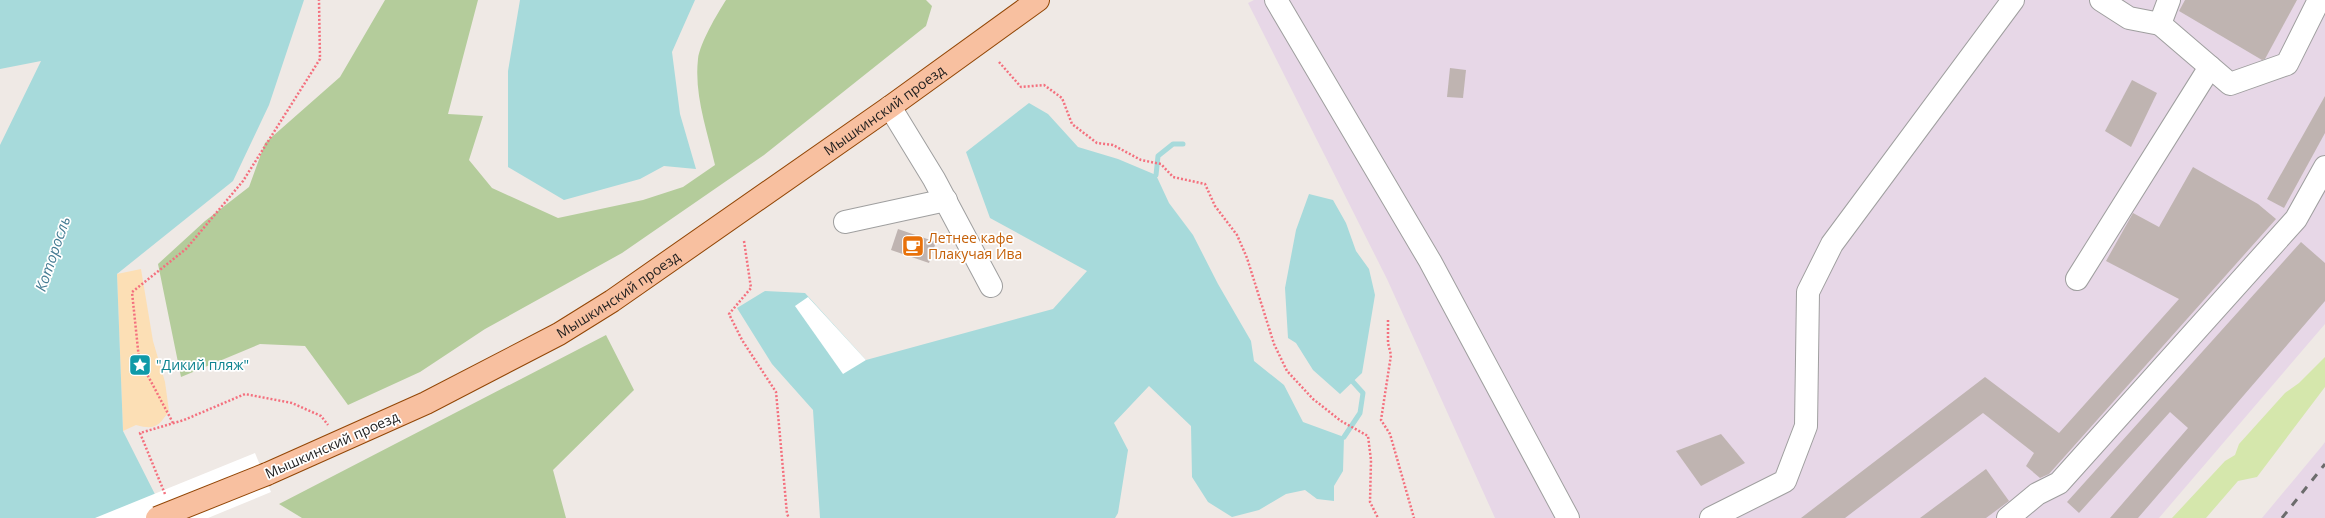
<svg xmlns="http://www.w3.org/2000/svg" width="2325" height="518" viewBox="0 0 2325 518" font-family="'Open Sans',sans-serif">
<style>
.industrial{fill:#e7d7e7}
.grass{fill:#d5e7ac}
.forest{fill:#b4cc9b}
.sand{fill:#fcdfb5}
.water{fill:#a7dadb}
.pier{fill:#fff}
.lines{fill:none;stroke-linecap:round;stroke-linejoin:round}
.stream{stroke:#a7dadb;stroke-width:5}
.building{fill:#bfb4b1}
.minor-casing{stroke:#9f9f9f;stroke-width:24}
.major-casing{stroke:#924606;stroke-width:24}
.path{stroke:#f4707e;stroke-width:2.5;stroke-dasharray:2 2;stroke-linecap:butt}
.minor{stroke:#fff;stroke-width:22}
.major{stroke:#f8c0a0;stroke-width:22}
.rail{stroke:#6c6c6c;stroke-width:3;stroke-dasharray:8 8;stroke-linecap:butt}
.major-bridge-casing{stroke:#924606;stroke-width:24;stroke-linecap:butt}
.major-bridge{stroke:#f8c0a0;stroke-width:22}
.labels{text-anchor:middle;stroke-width:3.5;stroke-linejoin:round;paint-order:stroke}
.street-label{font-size:14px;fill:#1e1e1e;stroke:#fff}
.food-label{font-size:14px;fill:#c56008;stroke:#fff;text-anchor:start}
.culture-label{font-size:14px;fill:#0d838f;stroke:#fff;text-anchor:start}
.water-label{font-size:15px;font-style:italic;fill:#457c93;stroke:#fff}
</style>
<rect width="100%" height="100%" fill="#efe9e5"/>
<g class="industrial">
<polygon points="1254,0 2325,0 2325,324 2159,518 1495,518 1387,279 1248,3"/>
<polygon points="2325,442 2325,518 2262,518 2322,446"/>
</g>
<polygon class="grass" points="2325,357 2325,387 2257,477 2238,481 2206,518 2172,518 2225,461 2235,455 2239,444 2285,393 2299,383"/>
<g class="forest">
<path d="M385 0H478L448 114 483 116 469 160 492 188 558 218 643 200 683 187 715 165C707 130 694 95 698 59 700 43 717 14 726 0H926L932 6 926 26 764 155 622 253 485 329 420 372 348 405 305 346 260 344 181 377 158 264 205 221 249 187 265 143 340 77Z"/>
<polygon points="606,335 634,390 553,470 566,518 302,518 279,504"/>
</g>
<path class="sand" d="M141 269 153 341 165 382 169 411C158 427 155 430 136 425L123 431 117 274Z"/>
<g class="water">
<polygon points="0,0 304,0 269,105 233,181 117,274 123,431 167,518 0,518 0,145 41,61 0,69"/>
<polygon points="520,0 695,0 672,52 680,114 696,169 664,166 640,179 564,200 508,167 508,71"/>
<polygon points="1029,103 1048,114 1078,147 1118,159 1156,175 1169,203 1193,235 1218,284 1251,341 1254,361 1284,385 1303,422 1344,437 1343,471 1334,486 1334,501 1317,499 1305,490 1286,494 1259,510 1232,517 1208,502 1192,477 1191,426 1149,386 1114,423 1128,450 1118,513 1115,518 820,518 813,410 772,364 737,308 765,291 805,293 866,360 1053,309 1087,271 990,218 966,152"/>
<polygon points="1309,194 1333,200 1346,223 1356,251 1369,269 1375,295 1362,373 1340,394 1313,370 1296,343 1288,338 1285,288 1296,230"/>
</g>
<g class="pier">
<polygon points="808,297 866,360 843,374 795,306"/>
<polygon points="255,453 271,492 208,518 95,518"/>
</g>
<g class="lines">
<g class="stream">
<polyline points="1156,175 1158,156 1173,144 1183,144"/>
<polyline points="1344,437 1360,413 1363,393 1353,382"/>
</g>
</g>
<g class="building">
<polygon points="2185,0 2297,0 2265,59 2262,60 2179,11"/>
<polygon points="1450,68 1466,70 1463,98 1447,97"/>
<polygon points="2132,80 2157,93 2131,147 2105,131"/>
<polygon points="2325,96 2325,133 2284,208 2267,199"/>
<polygon points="2193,167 2258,204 2276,219 2049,474 2040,478 2026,466 2034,453 1983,413 1845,518 1801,518 1985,377 2059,433 2179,299 2106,261 2133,213 2159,227"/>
<polygon points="898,229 936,242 929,263 891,250"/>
<polygon points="2301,242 2325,263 2325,301 2138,518 2110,518 2188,428 2170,412 2079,513 2067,502"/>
<polygon points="1721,434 1745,463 1701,486 1676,451"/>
<polygon points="1986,469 2009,501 1986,518 1920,518"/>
</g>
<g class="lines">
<g class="minor-casing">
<g id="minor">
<polyline points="1276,0 1430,261 1568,518"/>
<polyline points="2101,0 2129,18 2160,24"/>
<polyline points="2169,0 2160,24 2230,84 2287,64 2319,0"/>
<polyline points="890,107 934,179 991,286"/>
<polyline points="845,222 946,200"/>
<polyline points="2077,279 2210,67"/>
<polyline points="1711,518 1785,481 1806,426 1808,292 1832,244 2013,0"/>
<polyline points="2008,518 2037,494 2059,483 2296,219 2325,167"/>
</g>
</g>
<g class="major-casing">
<g id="major">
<path id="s1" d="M267 474 426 403 559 334 612 301 890 107 1038 0"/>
</g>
</g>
<g class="path">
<polyline points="999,62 1021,87 1044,85 1062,98 1072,124 1097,143 1113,145 1141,160 1161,164 1173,177 1205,184 1215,206 1237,235 1247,258 1274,344 1287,371 1313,399 1341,421 1368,436 1371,460 1370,502 1378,518"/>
<polyline points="744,241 751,288 729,314 742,340 776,392 787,514 789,518"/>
<polyline points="1388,320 1388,343 1391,355 1381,420 1390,434 1414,518"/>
<polyline points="173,423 139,359 132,292 186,249 243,181 320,59 319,0"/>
<polyline points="165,494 140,433 184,420 245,394 292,403 321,416 328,425"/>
</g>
<use href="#minor" class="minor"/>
<use href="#major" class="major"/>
<polyline class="rail" points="2282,518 2325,464"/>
<g class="major-bridge-casing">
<polyline id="major-bridge" points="157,518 267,474"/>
</g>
<use href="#major-bridge" class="major-bridge"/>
</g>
<defs>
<g id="cafe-square" transform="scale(1.15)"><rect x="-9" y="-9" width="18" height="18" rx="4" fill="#e8710a" stroke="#fff"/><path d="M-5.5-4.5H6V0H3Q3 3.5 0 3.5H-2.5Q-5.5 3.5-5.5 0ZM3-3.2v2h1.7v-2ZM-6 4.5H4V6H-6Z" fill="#fff"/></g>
<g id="sight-square" transform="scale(1.15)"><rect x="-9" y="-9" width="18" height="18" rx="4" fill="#0f9aa8" stroke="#fff"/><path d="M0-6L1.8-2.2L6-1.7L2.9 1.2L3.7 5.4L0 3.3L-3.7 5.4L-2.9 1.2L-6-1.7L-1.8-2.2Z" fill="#fff"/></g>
</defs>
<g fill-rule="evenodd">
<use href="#cafe-square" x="913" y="246"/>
<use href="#sight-square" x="140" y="365"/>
</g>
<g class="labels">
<g class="street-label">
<text dy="5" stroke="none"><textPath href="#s1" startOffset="719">Мышкинский проезд</textPath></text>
<text dy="5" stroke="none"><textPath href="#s1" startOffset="395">Мышкинский проезд</textPath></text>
<text transform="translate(332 445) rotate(-24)" y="5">Мышкинский проезд</text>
</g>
<g class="food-label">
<text x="928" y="243">Летнее кафе<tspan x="928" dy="16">Плакучая Ива</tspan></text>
</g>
<g class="culture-label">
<text x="156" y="370">"Дикий пляж"</text>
</g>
<g class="water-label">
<text transform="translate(53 254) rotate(-71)" y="5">Которосль</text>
</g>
</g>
</svg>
